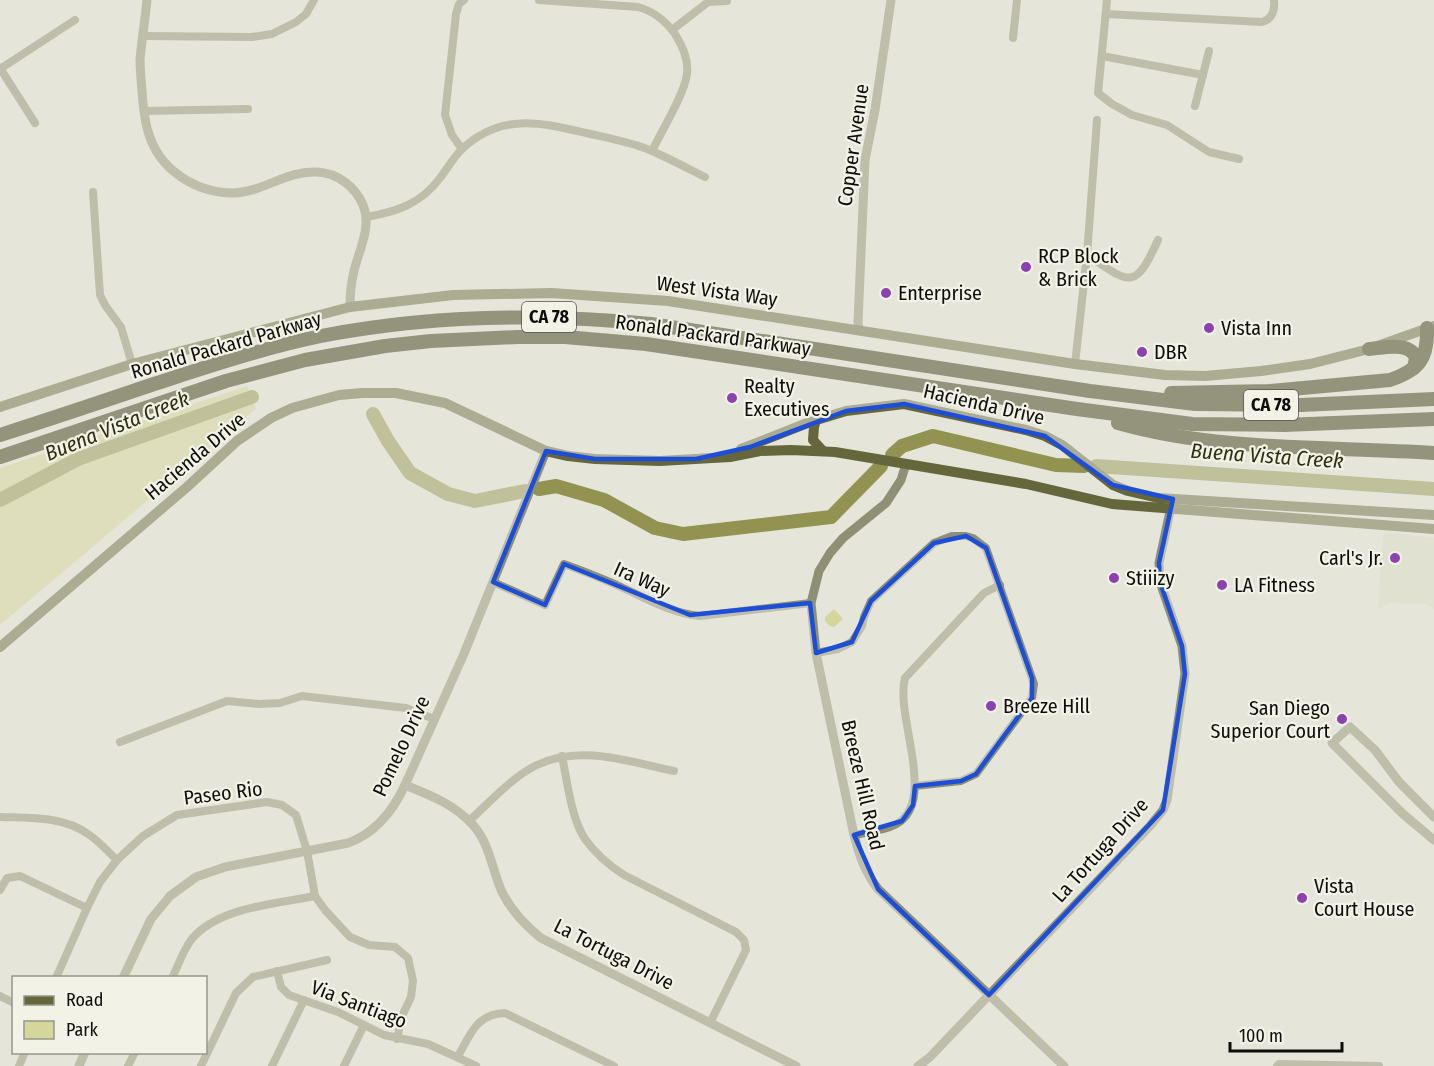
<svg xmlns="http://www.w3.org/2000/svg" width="1434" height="1066" viewBox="0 0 1434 1066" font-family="'Fira Sans Condensed',sans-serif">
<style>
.built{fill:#dbdcc8}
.green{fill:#d5d69a}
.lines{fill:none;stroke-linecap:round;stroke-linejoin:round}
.river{stroke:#929351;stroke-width:14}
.minor{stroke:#8e8f74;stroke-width:8}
.tertiary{stroke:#8e8f74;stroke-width:9}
.secondary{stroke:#66663d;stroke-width:10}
.motorway{stroke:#31310e;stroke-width:14}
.marked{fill:none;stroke:#1d4ed8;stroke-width:4.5;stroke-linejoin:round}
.poi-dot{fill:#8c40b1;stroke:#f2f3e6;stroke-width:2}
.labels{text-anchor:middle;stroke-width:4.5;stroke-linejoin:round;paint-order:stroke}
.shield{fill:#f2f3e6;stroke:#52524c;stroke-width:1.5}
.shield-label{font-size:18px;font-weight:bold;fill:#0d0d0a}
.street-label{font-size:20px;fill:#0d0d0a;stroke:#f2f3e6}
.poi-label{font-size:20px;fill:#0d0d0a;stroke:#f2f3e6;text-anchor:start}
.water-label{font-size:21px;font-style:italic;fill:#2d2d0f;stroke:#f2f3e6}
</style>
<rect width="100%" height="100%" fill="#e5e5d9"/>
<polygon class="built" points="1393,533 1434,538 1434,609 1427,604 1388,603 1378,610 1381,552 1384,534"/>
<g class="green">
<polygon points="247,386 256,409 0,625 0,468"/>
<polygon points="834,609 843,619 834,627 830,626 825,621 825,617"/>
</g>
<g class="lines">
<g class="river">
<polyline points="373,414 388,441 410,473 448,494 475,501 525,491"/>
<polyline points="892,455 902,446 933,436 1056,465 1084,466"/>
<polyline points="1096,466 1434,489"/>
<polyline points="539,489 556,486 604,500 655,528 683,534 831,517 881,466"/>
<polyline points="0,500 78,459 252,397"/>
</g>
<g class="minor">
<path d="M539 0 638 7C653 11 665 20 675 34 682 45 689 59 687 74 684 95 662 130 652 151"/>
<polyline points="1107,0 1098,93 1112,104 1132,115 1167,125 1209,152 1239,159"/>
<path d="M1106 14 1262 22C1273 19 1275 10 1274 0"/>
<polyline points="672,30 708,2 727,1"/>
<polyline points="143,36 252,37 272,34 296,22 306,14 314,0"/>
<polyline points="1013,38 1017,0"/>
<polyline points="1102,56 1203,75"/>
<polyline points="0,68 35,123"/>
<polyline points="0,69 75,20"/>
<polyline points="1195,106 1209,51"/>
<polyline points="144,111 248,109"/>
<polyline points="462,149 452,135 445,115 456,14 459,4 464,0"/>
<polyline points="93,192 100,295 105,305 121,327 132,364"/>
<path d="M366 217C396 212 421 204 440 178 447 169 453 158 462 149 501 113 539 122 586 133 608 138 631 142 652 151 670 159 687 168 705 177"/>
<path d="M1087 255C1130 284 1135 291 1158 240"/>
<polyline points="1075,364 1087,255 1097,120"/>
<path d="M493 582 545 605 564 564C583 571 602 578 621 587 647 599 671 613 700 616L811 603"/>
<polyline points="816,653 838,649 852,642 862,626 864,617 871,601 934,543 952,536 966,536 973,538 986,548 1032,678 1034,684 1032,698 976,774 961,781 915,786"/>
<polyline points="120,742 227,701 259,704 280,703 302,696 406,708 434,719"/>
<path d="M562 756C567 780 571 818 585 839 595 853 610 866 624 875L736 932 744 940 746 950 710 1023"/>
<path d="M0 817C30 818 63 816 88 834 99 841 108 852 117 860"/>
<path d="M469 821C490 802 512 777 537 765 581 744 630 762 674 771"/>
<path d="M854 835C865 833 879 831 890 827 942 809 894 717 905 678L984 593 1000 585"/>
<polyline points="0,890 7,878 20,876 87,908"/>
<polyline points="277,971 281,987 289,995 338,1012 384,1035 428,1044 476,1066"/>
<polyline points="56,978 87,908 100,882 117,860 143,836 177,815 267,802 282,805 296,815 307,851 315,896 325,910 350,937 369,945 395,947 408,958 413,981 411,997 402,1016 397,1039"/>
<path d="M172 978C178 966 183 951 191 940 217 907 276 904 315 896"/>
<polyline points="0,996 14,1003"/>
<path d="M458 1056C471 1034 476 1014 505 1013L614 1066"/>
<polyline points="19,1066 25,1052"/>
<polyline points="128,1066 135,1052"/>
<polyline points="201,1066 236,993 253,977 327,960"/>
<polyline points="272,1066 304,1000"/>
<polyline points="344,1066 364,1025"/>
<polyline points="1277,1066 1279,1064 1379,1066"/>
</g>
<g class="tertiary">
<path d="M147 0C145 20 142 39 140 59 140 69 141 80 142 91 143 104 144 119 148 131 158 169 195 193 234 193 263 192 288 170 317 172 337 173 355 186 363 205 372 227 359 250 354 271 351 283 350 295 350 307"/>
<polyline points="859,331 858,322 865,160 875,110 891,0"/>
<path d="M906 464 901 480 886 503 843 538 830 553 819 571 811 603 816 653 854 835C859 855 865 872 878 889L1064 1066"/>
<path d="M405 785C430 795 454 804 473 825 490 844 492 870 502 892 511 910 526 926 541 938L796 1066"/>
<polyline points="1434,817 1399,782 1375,750 1350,727 1332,743 1403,814 1434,840"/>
<path d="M123 978 151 919 170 896 196 877 225 867 348 843C376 833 393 811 405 785L463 656 546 451"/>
<polyline points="79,1066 85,1052"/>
<polyline points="918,1066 930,1057 1150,826 1163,810 1167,800 1185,674 1182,646 1160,582 1159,563 1172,502"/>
</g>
<g class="secondary">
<polyline points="0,407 132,364 350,307 453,295 551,293 668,301 1075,364 1165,375 1205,376 1261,371 1310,364 1369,349 1434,326"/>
<polyline points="816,420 814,427 813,440 823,451"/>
<polyline points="741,449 810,422 846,411 904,404 1026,430 1045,436 1062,445 1113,485 1128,491 1158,498 1434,515"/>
<polyline points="0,647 187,487 237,441 271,418 292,408 339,395 362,393 396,393 445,403 546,451 568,456 595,459 660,461 730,457 760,451 791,450 835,452 1026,484 1112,504 1434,529"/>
</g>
<g class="motorway">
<path d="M1369 349C1383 348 1410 341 1416 358L1414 368"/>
<path d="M1171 393 1269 391 1390 380C1419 370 1428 359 1427 328"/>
<path d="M1118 423C1220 452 1329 446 1434 453"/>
<path d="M0 435C50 419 101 402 151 385 207 367 263 348 321 336 430 315 540 313 651 324L1090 391 1195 404 1301 405 1434 399"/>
<polyline points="0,457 226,381 305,360 385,346 431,341 517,337 565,337 646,344 1077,409 1192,424 1284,425 1434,419"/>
</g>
</g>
<path d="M0 0H1434V1066H0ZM904 404 1045 436 1113 485 1173 499 1159 563 1160 582 1182 646 1185 674 1163 810 989 995 878 889 854 835 902 821 913 805 915 786 961 781 976 774 1032 698V678L986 548 966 536 934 543 871 601 852 642 816 653 810 603 690 615 564 564 545 605 493 582 546 451 595 459H696L750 447 846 411Z" fill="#e5e5d9" fill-opacity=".55" fill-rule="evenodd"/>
<path class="marked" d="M904 404 1045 436 1113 485 1173 499 1159 563 1160 582 1182 646 1185 674 1163 810 989 995 878 889 854 835 902 821 913 805 915 786 961 781 976 774 1032 698V678L986 548 966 536 934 543 871 601 852 642 816 653 810 603 690 615 564 564 545 605 493 582 546 451 595 459H696L750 447 846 411Z"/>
<g class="poi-dot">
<circle cx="1026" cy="267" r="6"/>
<circle cx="886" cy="293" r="6"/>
<circle cx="1209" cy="328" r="6"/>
<circle cx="1142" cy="352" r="6"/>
<circle cx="732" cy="398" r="6"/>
<circle cx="1395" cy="558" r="6"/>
<circle cx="1114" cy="578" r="6"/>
<circle cx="1222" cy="585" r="6"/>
<circle cx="991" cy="706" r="6"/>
<circle cx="1342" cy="719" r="6"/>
<circle cx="1302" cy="898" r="6"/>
</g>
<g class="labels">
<g class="shield">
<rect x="522" y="302" width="54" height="30" rx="4.5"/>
<rect x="1244" y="390" width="54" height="30" rx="4.5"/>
</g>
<g class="shield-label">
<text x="549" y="323">CA 78</text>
<text x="1271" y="411">CA 78</text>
</g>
<g class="street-label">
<text transform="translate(853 145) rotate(-82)" y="7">Copper Avenue</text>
<text transform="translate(717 291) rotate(8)" y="7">West Vista Way</text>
<text transform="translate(713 335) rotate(8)" y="7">Ronald Packard Parkway</text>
<text transform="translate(226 345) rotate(-16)" y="7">Ronald Packard Parkway</text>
<text transform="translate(984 404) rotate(13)" y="7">Hacienda Drive</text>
<text transform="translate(195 456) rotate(-40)" y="7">Hacienda Drive</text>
<text transform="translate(642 579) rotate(24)" y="7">Ira Way</text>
<text transform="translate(401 746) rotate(-65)" y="7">Pomelo Drive</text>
<text transform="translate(863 785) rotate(77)" y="7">Breeze Hill Road</text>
<text transform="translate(223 793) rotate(-7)" y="7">Paseo Rio</text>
<text transform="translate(1100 850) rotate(-48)" y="7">La Tortuga Drive</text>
<text transform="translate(614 954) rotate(27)" y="7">La Tortuga Drive</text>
<text transform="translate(359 1004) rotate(21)" y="7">Via Santiago</text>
</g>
<g class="poi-label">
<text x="1038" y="263">RCP Block<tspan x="1038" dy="23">&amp; Brick</tspan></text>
<text x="898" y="300">Enterprise</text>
<text x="1221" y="335">Vista Inn</text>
<text x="1154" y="359">DBR</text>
<text x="744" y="393">Realty<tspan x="744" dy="23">Executives</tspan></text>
<text x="1383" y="565" text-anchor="end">Carl's Jr.</text>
<text x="1126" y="585">Stiiizy</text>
<text x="1234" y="592">LA Fitness</text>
<text x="1003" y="713">Breeze Hill</text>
<text x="1330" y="715" text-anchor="end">San Diego<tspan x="1330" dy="23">Superior Court</tspan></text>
<text x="1314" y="893">Vista<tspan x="1314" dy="23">Court House</tspan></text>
</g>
<g class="water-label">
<text transform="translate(117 426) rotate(-22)" y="7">Buena Vista Creek</text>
<text transform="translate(1267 456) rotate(4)" y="7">Buena Vista Creek</text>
</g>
</g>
<rect x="12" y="976" width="195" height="78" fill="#f2f3e6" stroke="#96978e" stroke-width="1.5"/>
<rect x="24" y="996" width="30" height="9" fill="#66663d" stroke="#96978e" stroke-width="1.5"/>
<text x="66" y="1006" font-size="18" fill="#0d0d0a">Road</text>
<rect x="24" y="1021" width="30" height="18" fill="#d5d69a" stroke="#96978e" stroke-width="1.5"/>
<text x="66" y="1036" font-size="18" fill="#0d0d0a">Park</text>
<path d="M1230 1042v9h112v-9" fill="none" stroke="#0d0d0a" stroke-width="3"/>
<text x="1239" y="1042" font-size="18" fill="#0d0d0a" stroke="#f2f3e6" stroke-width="4.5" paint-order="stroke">100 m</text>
</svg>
